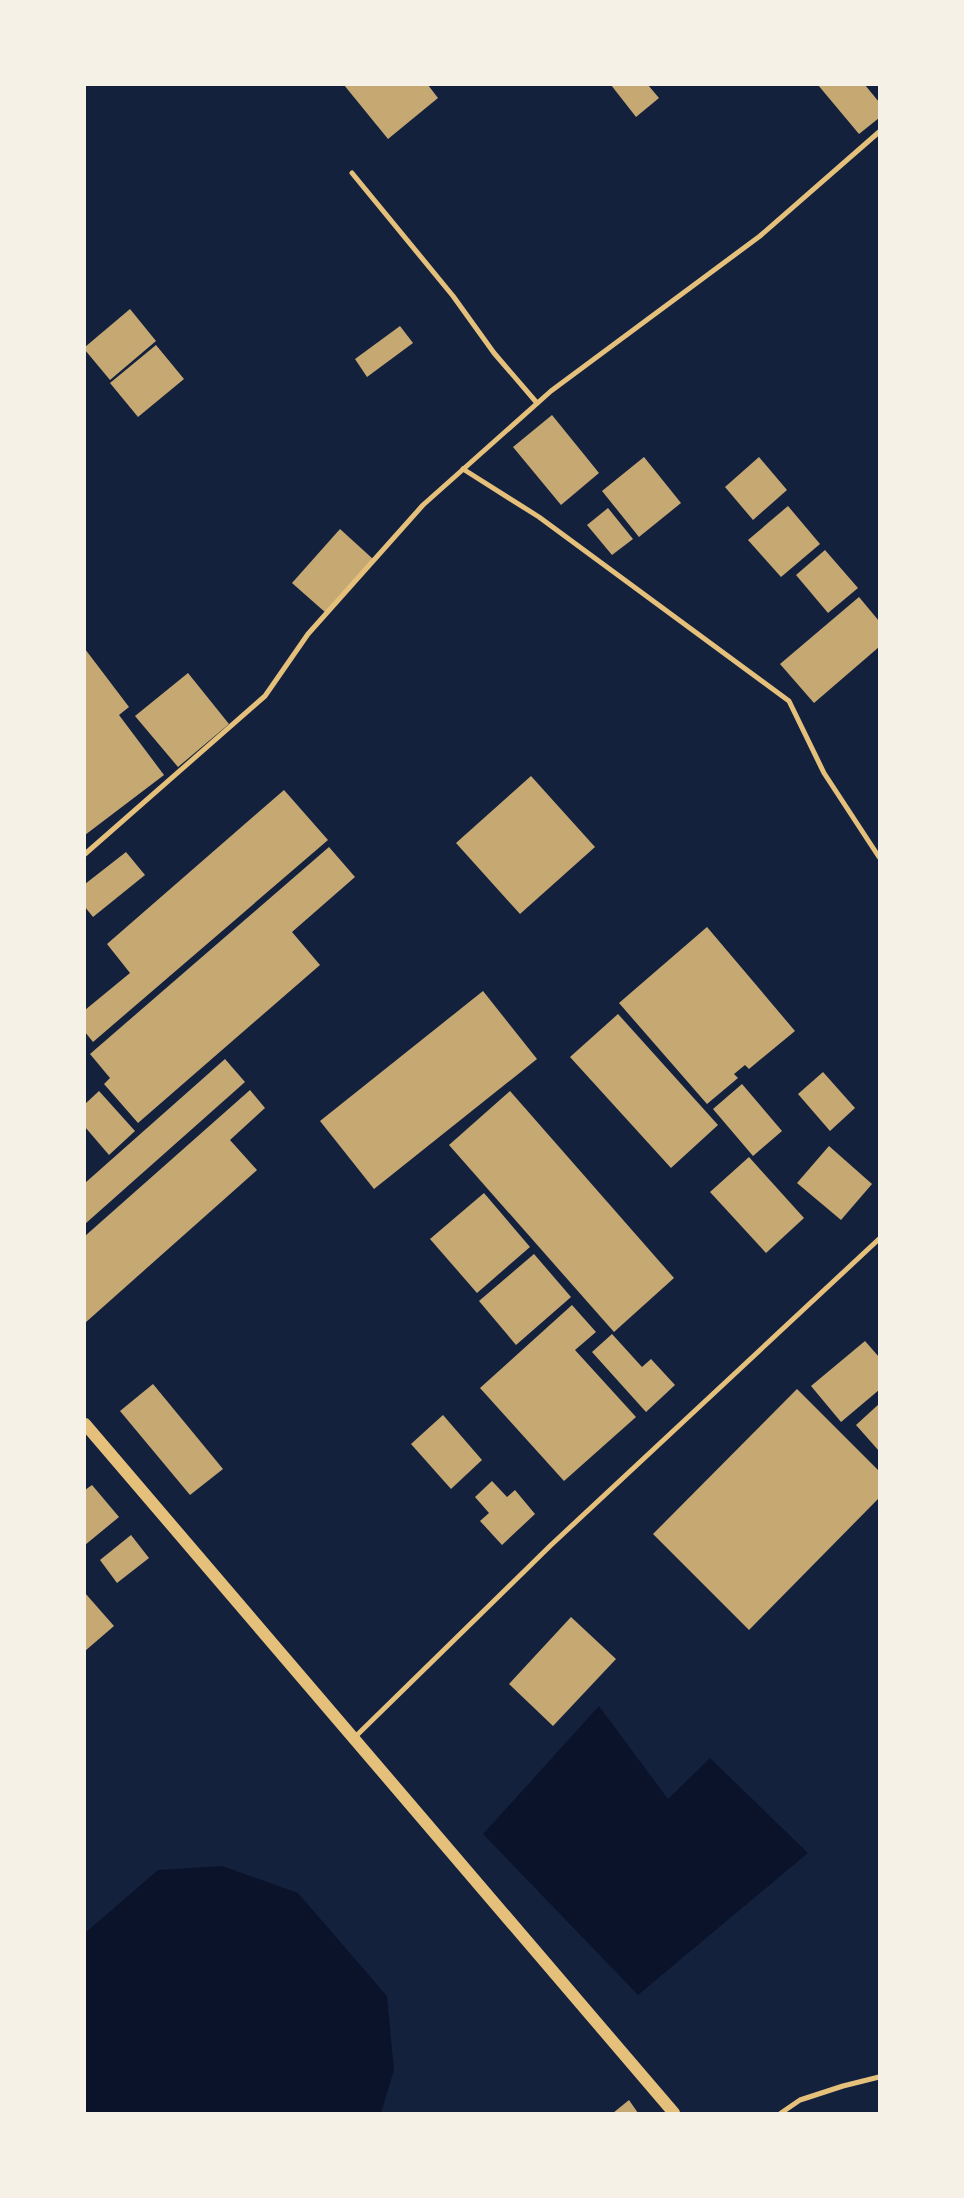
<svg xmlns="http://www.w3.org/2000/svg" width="964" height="2198" viewBox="0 0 964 2198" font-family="'Libre Baskerville',serif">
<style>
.water{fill:#0b132b}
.building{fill:#c6a872}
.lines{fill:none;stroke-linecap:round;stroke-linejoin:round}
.minor{stroke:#e5c07b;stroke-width:5}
.primary{stroke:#e5c07b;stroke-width:12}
</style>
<rect width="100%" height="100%" fill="#14213d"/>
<g class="water">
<polygon points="599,1706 668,1799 710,1758 808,1853 638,1995 483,1834"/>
<polygon points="222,1866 298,1893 387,1996 394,2070 381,2113 85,2113 85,1933 158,1870"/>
</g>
<g class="building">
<polygon points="344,85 428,85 438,98 388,139"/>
<polygon points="611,85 648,85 659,98 636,117"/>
<polygon points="818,85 865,85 879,102 879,118 859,134"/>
<polygon points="130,309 156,341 110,380 85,350 85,347"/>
<polygon points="400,326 413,343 367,377 355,359"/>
<polygon points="156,345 184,379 138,417 110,383"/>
<polygon points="552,415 599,473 561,505 513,447"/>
<polygon points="644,457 681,503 639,537 602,491"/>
<polygon points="759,457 787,490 753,520 725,487"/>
<polygon points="788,506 820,544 781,577 748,540"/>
<polygon points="608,508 633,539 612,555 587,525"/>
<polygon points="340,529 373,559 326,613 292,583"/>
<polygon points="825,550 858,588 828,613 796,575"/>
<polygon points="859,597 879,621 879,647 814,703 780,664"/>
<polygon points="85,649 129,707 119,715 164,775 85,835"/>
<polygon points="188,673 229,724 178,767 135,716"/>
<polygon points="531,776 595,847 520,914 456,843"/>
<polygon points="284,790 328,840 93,1042 85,1032 85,1010 130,973 107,944"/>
<polygon points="329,847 355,877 292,932 320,965 138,1123 104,1084 110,1078 90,1054"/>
<polygon points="126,852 145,875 93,917 85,907 85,884"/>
<polygon points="707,927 795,1031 749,1069 745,1065 734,1074 738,1078 707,1104 619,1003"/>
<polygon points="483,991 537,1059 374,1189 320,1121"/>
<polygon points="618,1014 718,1125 671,1168 570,1057"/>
<polygon points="225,1059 245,1082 85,1224 85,1183"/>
<polygon points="823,1072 855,1108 830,1131 798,1094"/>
<polygon points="742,1084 782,1131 753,1156 713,1109"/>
<polygon points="250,1090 265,1108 230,1140 257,1170 85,1323 85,1236"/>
<polygon points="99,1091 135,1131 109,1155 85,1127 85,1104"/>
<polygon points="510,1091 674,1278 614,1332 449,1145"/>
<polygon points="829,1146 872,1184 841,1220 797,1183"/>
<polygon points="749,1157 804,1218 766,1253 710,1192"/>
<polygon points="484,1193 530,1247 477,1293 430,1239"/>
<polygon points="534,1254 571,1297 516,1345 479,1301"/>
<polygon points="572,1305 596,1332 575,1350 636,1417 564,1481 480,1388"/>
<polygon points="612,1334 642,1367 651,1359 675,1385 646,1412 592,1352"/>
<polygon points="865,1341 879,1357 879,1390 841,1422 811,1386"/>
<polygon points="153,1384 223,1469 190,1495 120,1411"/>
<polygon points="797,1389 879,1471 879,1498 749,1630 653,1534"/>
<polygon points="879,1404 879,1451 856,1425"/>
<polygon points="443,1415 482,1460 451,1489 411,1444"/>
<polygon points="492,1481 507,1497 515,1490 535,1514 502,1545 480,1521 489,1513 475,1497"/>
<polygon points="92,1485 119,1517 85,1545 85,1490"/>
<polygon points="131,1535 149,1558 117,1583 100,1560"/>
<polygon points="85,1593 114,1626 85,1651"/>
<polygon points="571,1617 616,1659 553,1726 509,1684"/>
<polygon points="629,2100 638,2113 613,2113"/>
</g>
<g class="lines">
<g class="minor">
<polyline points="352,173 453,296 494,353 537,403"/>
<polyline points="463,469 539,517 789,701 824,773 879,857"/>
<polyline points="85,854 265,696 308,634 423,505 551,391 760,236 879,132"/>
<polyline points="354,1738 550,1546 879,1239"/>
<polyline points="781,2113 800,2100 843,2086 879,2077"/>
</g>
<polyline class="primary" points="85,1424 674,2113"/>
</g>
<rect width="964" height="2198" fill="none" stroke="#f6f1e7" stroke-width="172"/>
</svg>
